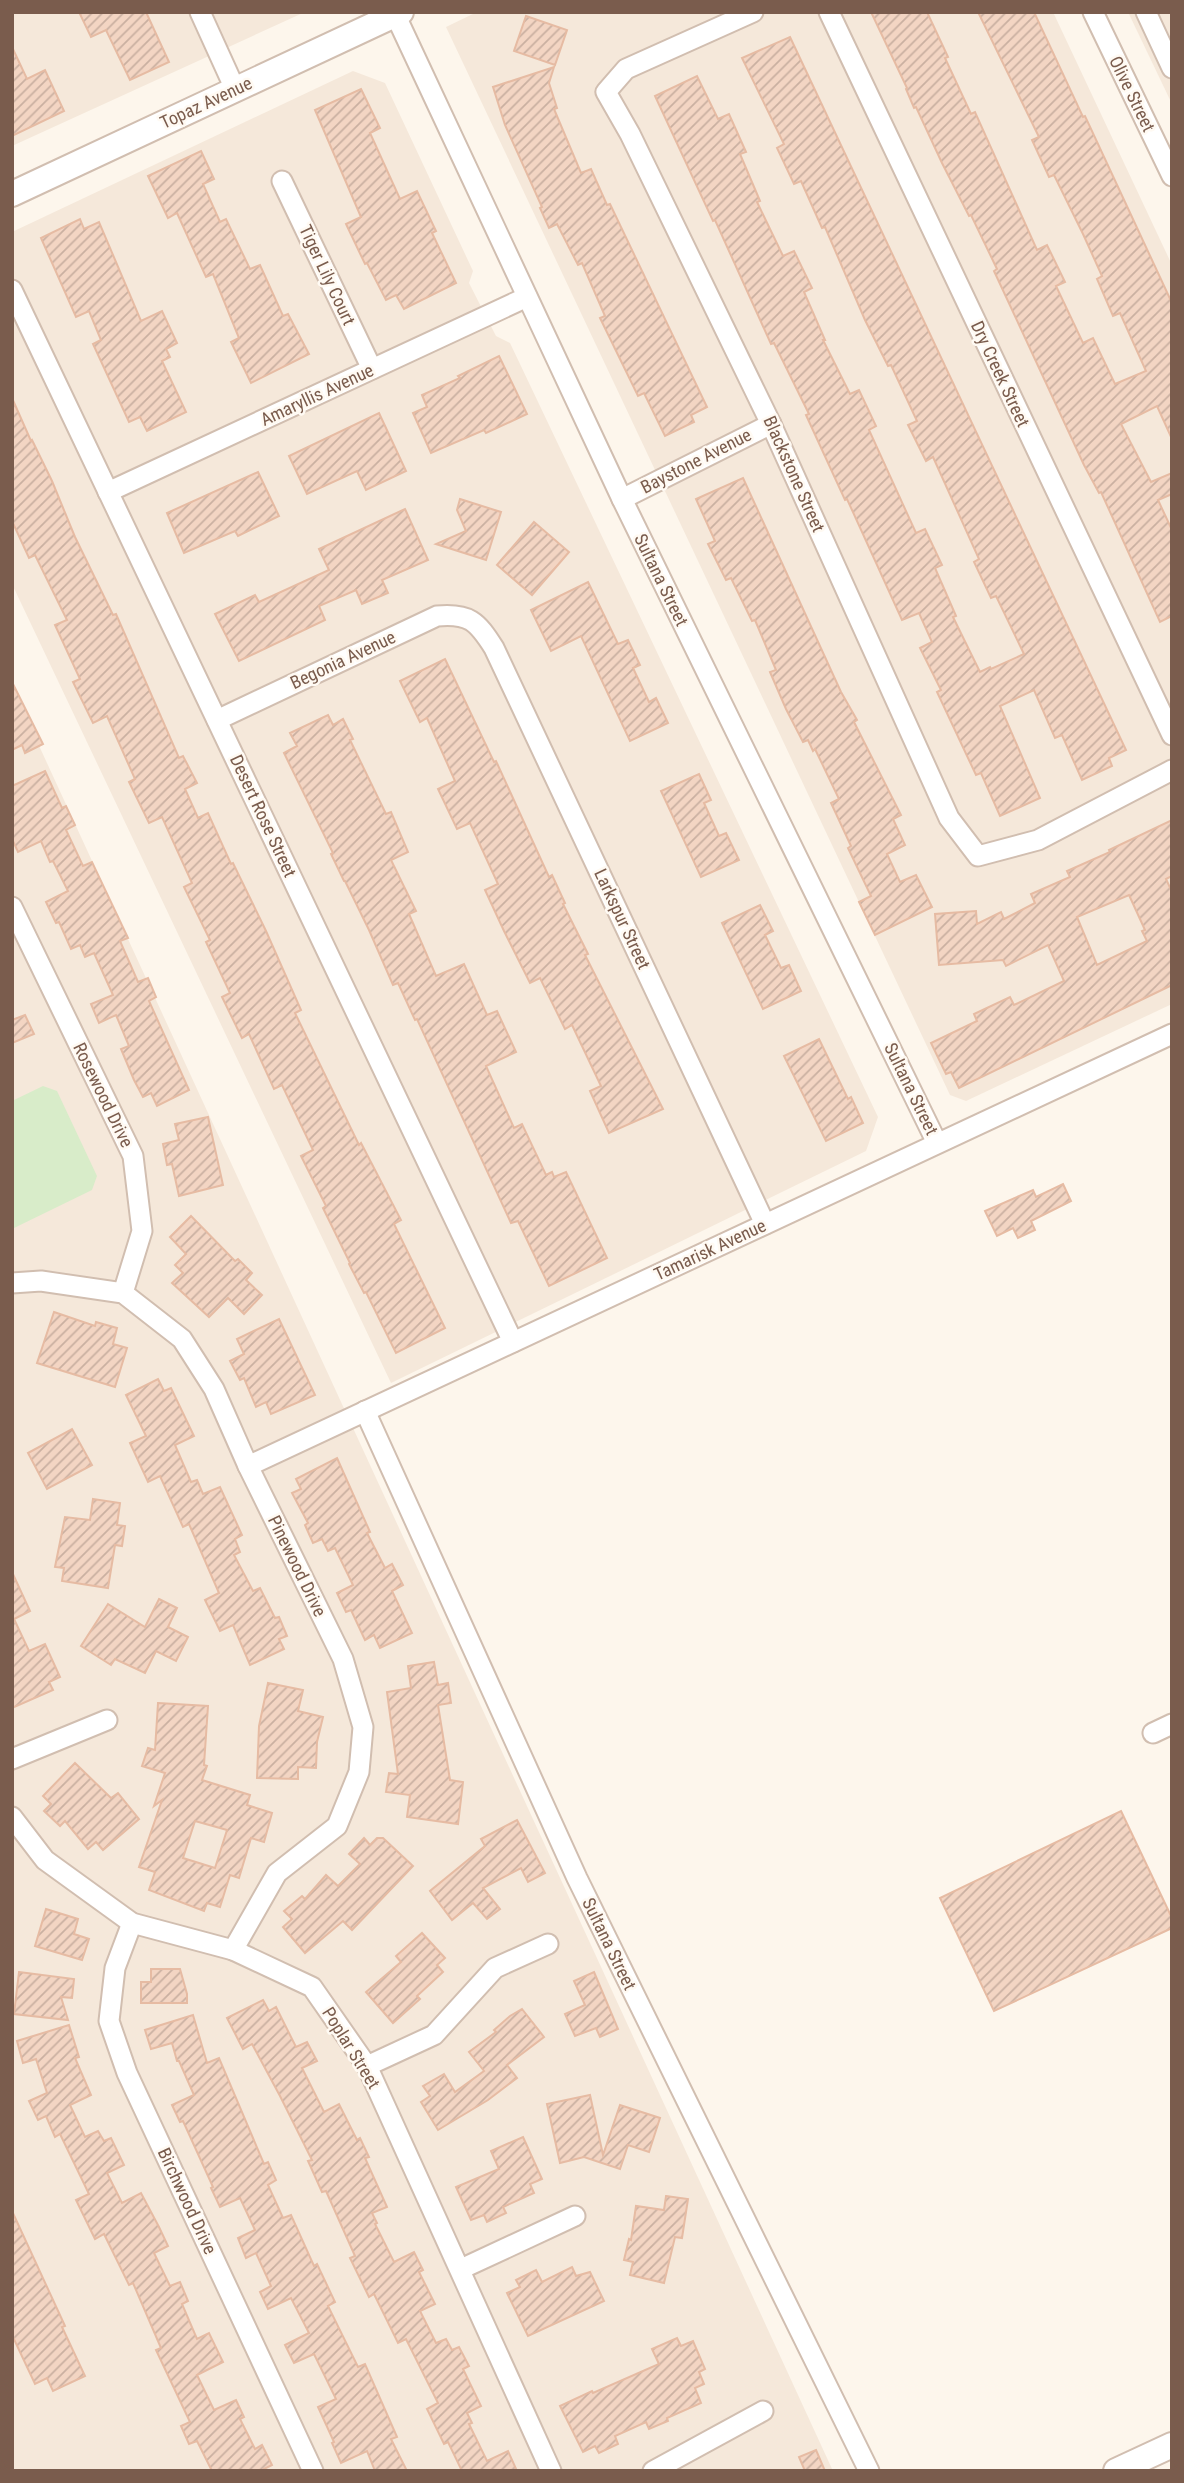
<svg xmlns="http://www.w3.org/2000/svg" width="1184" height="2483" viewBox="0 0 1184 2483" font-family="'Roboto Condensed',sans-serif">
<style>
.residential{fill:#f5e8da}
.grass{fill:#d8ecc9}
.building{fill:url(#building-hatch);stroke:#e6bba3;stroke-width:2;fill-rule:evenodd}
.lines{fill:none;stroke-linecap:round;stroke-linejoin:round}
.minor-casing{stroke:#d1beb0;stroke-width:23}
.tertiary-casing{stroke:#d1beb0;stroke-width:28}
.minor{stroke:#fff;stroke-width:19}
.tertiary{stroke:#fff;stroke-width:24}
.labels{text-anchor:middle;stroke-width:5;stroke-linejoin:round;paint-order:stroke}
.street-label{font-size:18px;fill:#7a5c4d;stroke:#fffaf3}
</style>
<defs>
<pattern id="building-hatch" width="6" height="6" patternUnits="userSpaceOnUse" patternTransform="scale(1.75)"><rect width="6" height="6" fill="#f3d5c3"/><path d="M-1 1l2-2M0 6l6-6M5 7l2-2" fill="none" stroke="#cab0a1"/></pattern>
</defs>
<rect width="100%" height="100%" fill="#fdf6ec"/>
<g class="residential">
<polygon points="12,12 305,12 12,146"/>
<polygon points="477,12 1053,12 1172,265 1172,1004 966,1101 950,1095 446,27"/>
<polygon points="1128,12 1172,12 1172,104"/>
<polygon points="353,71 385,83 473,271 469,283 496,336 510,343 878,1117 866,1151 391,1383 12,584 12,232"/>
<polygon points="12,687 833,2471 12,2471"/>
</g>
<polygon class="grass" points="43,1086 57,1091 97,1176 92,1190 12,1229 12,1101"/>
<g class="building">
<polygon points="79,12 146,12 169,62 130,80 106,30 91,37"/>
<polygon points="871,12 927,12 948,57 945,58 971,114 975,112 1037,250 1047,245 1065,282 1056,286 1083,343 1093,338 1115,384 1146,371 1120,313 1113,316 1097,279 1102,276 1083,234 1054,175 1049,177 1032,140 1039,137 978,12 1034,12 1083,117 1085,116 1125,202 1172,303 1172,439 1157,406 1121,424 1151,482 1172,473 1172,494 1158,500 1172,530 1172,616 1160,622 1101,492 1099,493 1084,465 994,271 997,269 971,215 969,216 942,163 916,107 914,108 906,89 907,88"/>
<polygon points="526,16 567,30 555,65 514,51"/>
<polygon points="790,37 1126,750 1109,758 1112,766 1082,780 1062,735 1055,738 1034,690 1000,706 1040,798 1000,816 981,773 976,775 937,692 941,690 920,648 932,642 919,613 902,620 847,499 845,500 806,415 809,414 774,343 771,344 715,220 713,221 655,96 697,76 718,119 729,114 746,152 740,154 760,201 757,202 783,256 794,251 812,288 804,292 825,340 823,340 850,394 859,390 876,426 869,430 916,533 925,529 942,565 935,568 956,616 953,617 980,672 990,667 991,669 1024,654 996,596 991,598 974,562 979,559 933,457 926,461 908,425 917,421 891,365 888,366 865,320 825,227 822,228 801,181 794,184 777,148 784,144 742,58"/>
<polygon points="12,47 27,79 45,70 64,111 12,136"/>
<polygon points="554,67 549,83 557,108 554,109 581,173 591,169 607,205 610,204 707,407 691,415 694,422 665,436 644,393 638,396 600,318 605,316 582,263 578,265 557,224 549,228 540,208 542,207 505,125 493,87"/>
<polygon points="361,89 380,128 370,133 400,199 417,191 436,231 432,233 456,283 404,309 396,295 386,300 367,263 365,264 346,224 361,217 315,110"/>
<polygon points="201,151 214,179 203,184 220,222 226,219 250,269 260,265 283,316 288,314 309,354 251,383 231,342 239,338 213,274 206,277 177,213 168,218 148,176"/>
<polygon points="80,219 84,229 99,222 141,321 162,311 177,343 166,349 170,357 162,361 186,412 147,431 140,417 129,422 93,344 101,340 89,311 76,317 41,238"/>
<polygon points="499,356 527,414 486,433 484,430 431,453 413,413 427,407 422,395 460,378 458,376"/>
<polygon points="12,398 31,441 32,440 52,481 75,537 113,615 116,614 179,758 183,756 197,783 185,789 198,818 208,813 231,864 233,863 266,931 301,1010 295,1013 359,1145 361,1143 401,1220 394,1224 445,1328 396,1353 366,1292 364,1293 349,1264 350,1263 323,1208 326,1206 301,1156 313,1150 282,1085 274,1089 249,1034 242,1038 222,997 230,993 206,942 210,940 184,887 192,883 162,817 149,823 129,782 135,779 107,716 93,723 73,682 80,679 55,625 67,620 35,555 29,558 12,521"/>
<polygon points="379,413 406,471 366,490 357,471 307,494 289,456"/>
<polygon points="258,472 279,516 238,536 235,531 184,553 167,513"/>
<polygon points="743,478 841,692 857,720 854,722 901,815 893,819 905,845 887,854 900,882 916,875 932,907 875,935 859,902 871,896 848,848 851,846 831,803 839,799 815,749 813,751 808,740 803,742 786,709 770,672 776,670 755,620 752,621 731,578 726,580 708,544 715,541 696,499"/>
<polygon points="460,499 501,512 486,560 436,544 466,531 457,510"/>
<polygon points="405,509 428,560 382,580 388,593 362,604 356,590 319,606 325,620 239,661 215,614 255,595 259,602 329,570 319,549"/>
<polygon points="534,522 569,552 532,595 497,565"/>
<polygon points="588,582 618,644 628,640 640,665 633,668 649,702 656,698 668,723 630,741 581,636 551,651 531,610"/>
<polygon points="445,659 494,762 496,761 549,877 552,875 565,903 563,904 588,954 585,955 663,1109 609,1133 590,1091 601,1086 572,1025 565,1029 540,978 530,983 504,931 485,890 498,884 470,823 457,829 438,789 455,781 427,718 420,722 400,681"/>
<polygon points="12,682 43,744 25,753 22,745 12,750"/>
<polygon points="328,715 333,725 343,719 353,739 350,740 386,814 391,812 408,852 391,860 416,911 409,914 436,976 464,964 487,1015 497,1011 516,1052 486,1066 514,1128 522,1124 546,1175 552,1172 554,1177 566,1172 607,1258 549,1286 518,1221 511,1223 417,1019 415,1020 398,983 393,985 369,930 345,881 344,881 331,854 333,853 284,753 297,746 290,733"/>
<polygon points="45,771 62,808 66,806 75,825 66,830 83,866 92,862 128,938 120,941 138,982 148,978 156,997 149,1001 189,1090 157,1106 151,1093 143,1097 134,1080 121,1049 129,1046 116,1015 99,1023 91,1004 113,995 94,953 85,957 80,945 71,949 59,922 56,923 46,902 68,891 53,861 50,862 41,841 18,852 12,839 12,786"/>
<polygon points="699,774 711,800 704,803 719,836 726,833 739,860 701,877 661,791"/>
<path d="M1172 820V876L1166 879 1172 892V985L959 1088 951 1072 946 1074 931 1043 977 1021 974 1014 1010 997 1014 1005 1064 981 1048 945 1006 966 1003 960 939 965 935 914 976 911 977 924 1001 912 1004 919 1035 903 1031 894 1070 877 1067 871 1110 852 1109 850ZM1129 895 1145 930 1142 931 1147 941 1097 965 1077 917Z"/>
<polygon points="760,905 773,931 765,935 781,968 789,965 801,991 763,1009 722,923"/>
<polygon points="25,1015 34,1034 12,1043 12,1020"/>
<polygon points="819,1039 848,1099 851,1097 863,1123 826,1141 784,1056"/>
<polygon points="208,1117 223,1185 179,1196 172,1164 167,1165 163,1144 179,1140 175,1124"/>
<polygon points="1063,1184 1071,1201 1031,1221 1035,1230 1018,1238 1013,1228 997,1236 985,1211 1033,1190 1036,1197"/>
<polygon points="191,1216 235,1261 238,1259 252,1273 246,1280 262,1295 244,1314 228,1298 209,1317 172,1283 183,1273 175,1265 186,1254 170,1237"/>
<polygon points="54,1312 95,1326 96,1322 117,1328 113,1344 127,1348 115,1387 37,1363"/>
<polygon points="279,1319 315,1395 271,1414 266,1402 256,1407 244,1378 240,1380 230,1361 244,1354 237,1339"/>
<polygon points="158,1379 164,1391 171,1388 194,1436 175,1445 191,1482 197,1480 203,1494 220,1487 242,1535 235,1539 240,1552 234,1555 253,1591 260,1588 275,1618 279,1617 287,1636 279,1639 284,1649 250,1665 233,1625 220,1631 205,1600 219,1593 189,1524 183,1527 160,1476 148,1482 130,1443 146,1436 126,1395"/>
<polygon points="72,1429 92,1465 47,1489 28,1453"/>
<polygon points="337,1458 370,1532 367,1533 385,1568 392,1564 403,1585 392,1591 412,1633 380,1648 374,1635 365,1640 351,1610 346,1612 337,1593 353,1585 335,1548 328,1551 322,1539 313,1543 305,1525 308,1523 292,1493 301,1489 296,1479"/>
<polygon points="93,1499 120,1503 117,1525 125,1526 122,1546 115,1545 108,1588 62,1581 64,1568 55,1567 65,1517 90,1520"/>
<polygon points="12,1572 30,1611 14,1619 29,1651 45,1644 60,1677 49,1682 53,1690 12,1708"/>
<polygon points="159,1599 177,1608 168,1627 188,1637 176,1661 156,1651 145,1673 115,1659 111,1665 81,1646 108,1604 145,1627"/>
<polygon points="434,1662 438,1685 448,1683 451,1703 438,1705 450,1780 463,1782 458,1824 407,1817 410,1795 386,1792 389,1773 398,1774 387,1692 411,1688 408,1666"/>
<polygon points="268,1683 303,1690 298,1711 323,1717 317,1742 316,1768 298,1767 298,1779 257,1778 259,1726"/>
<path d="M158 1703 208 1706 204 1765 207 1766 202 1780 250 1795 247 1805 272 1813 264 1842 251 1838 239 1878 230 1875 220 1907 207 1903 204 1911 149 1890 155 1872 139 1867 162 1800 154 1806 165 1773 142 1766 148 1748 155 1750ZM195 1821 227 1830 215 1868 183 1858Z"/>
<polygon points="75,1763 111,1798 118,1793 139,1819 103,1850 96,1842 88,1849 65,1821 60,1826 44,1811 51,1804 43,1796"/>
<polygon points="1121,1811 1172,1918 1172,1928 994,2011 940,1898"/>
<polygon points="517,1820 545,1873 528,1882 521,1868 483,1888 500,1909 487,1919 473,1903 452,1920 430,1891 485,1846 481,1839"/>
<polygon points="364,1838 370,1845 377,1838 383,1838 413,1866 352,1930 343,1921 305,1953 283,1927 292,1919 284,1911 302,1896 305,1899 326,1875 338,1886 360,1864 349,1854"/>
<polygon points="46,1909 78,1919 74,1934 89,1939 82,1960 35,1946"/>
<polygon points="422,1933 445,1958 437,1965 443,1972 417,1996 420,1999 393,2023 366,1992 401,1962 396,1956"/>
<polygon points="151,1969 180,1969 187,1994 187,2003 141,2003 141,1982 151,1982"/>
<polygon points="19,1972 74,1979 72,1998 61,1997 68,2020 14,2014"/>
<polygon points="594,1972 618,2029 600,2037 596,2028 575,2036 565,2014 585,2005 574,1981"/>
<polygon points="263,2000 269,2011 276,2007 296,2047 307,2042 317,2061 302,2068 324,2112 339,2104 357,2140 360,2138 369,2157 365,2158 387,2207 372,2213 377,2223 375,2224 394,2262 414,2252 423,2270 419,2272 435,2304 420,2311 436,2343 446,2339 452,2350 459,2347 469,2366 463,2369 481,2406 467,2413 472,2423 469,2424 487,2461 508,2451 517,2471 462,2471 448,2442 444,2444 427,2409 438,2403 406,2339 398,2343 374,2294 369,2297 350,2258 355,2256 326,2191 322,2192 308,2161 312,2160 280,2096 252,2044 243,2049 227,2018"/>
<polygon points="522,2009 544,2037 507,2065 517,2078 488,2100 438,2130 421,2102 430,2096 423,2086 444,2074 455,2092 484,2071 469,2052 496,2032 494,2030 510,2016"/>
<polygon points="193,2015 207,2063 219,2058 264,2164 268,2162 276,2180 268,2185 283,2218 291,2215 314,2266 317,2264 335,2302 328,2306 358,2367 365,2364 397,2437 391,2439 407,2471 375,2471 367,2451 341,2463 332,2443 334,2442 318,2407 336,2399 314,2354 294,2363 285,2345 309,2333 291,2298 268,2309 260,2292 271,2286 256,2253 246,2258 238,2238 255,2230 240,2198 220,2207 211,2188 213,2187 183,2121 180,2122 172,2105 194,2095 179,2061 177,2061 172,2043 151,2049 145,2030"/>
<polygon points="69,2025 79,2057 75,2058 91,2095 70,2105 85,2137 98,2131 104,2141 111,2138 124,2165 107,2173 122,2203 141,2193 159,2227 168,2246 154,2253 170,2286 180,2282 188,2301 182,2304 197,2339 209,2333 223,2362 197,2375 214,2410 236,2400 244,2417 240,2419 255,2449 262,2445 272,2465 260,2471 212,2471 197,2441 189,2444 181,2426 190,2422 156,2350 161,2348 133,2283 129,2285 104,2234 95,2239 76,2200 89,2194 60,2134 55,2137 46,2116 38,2120 29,2101 47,2093 36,2059 23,2063 17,2041"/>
<polygon points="590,2095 603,2155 620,2105 660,2118 649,2152 628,2145 620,2169 584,2157 560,2163 547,2104"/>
<polygon points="523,2137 542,2179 530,2184 534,2193 503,2207 506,2213 487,2222 484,2215 471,2220 456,2187 499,2169 491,2151"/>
<polygon points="666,2196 688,2199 682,2238 675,2237 664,2283 630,2275 633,2262 624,2260 629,2239 631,2240 636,2206 664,2210"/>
<polygon points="12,2211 65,2326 62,2327 85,2376 53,2391 47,2378 35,2384 12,2335"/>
<polygon points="572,2267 576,2276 590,2272 604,2301 528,2336 507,2293 520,2287 516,2280 536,2270 542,2282"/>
<polygon points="677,2338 681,2346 693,2341 705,2369 699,2372 704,2384 695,2388 701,2403 667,2418 668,2421 649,2429 646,2422 615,2436 618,2444 599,2453 595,2446 583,2452 560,2406 592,2391 593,2393 659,2364 652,2349"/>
<polygon points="816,2450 825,2471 805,2471 799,2457"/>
</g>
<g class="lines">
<g class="minor-casing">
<g id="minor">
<polyline points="200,12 235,89"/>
<polyline points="394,12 622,499 937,1143"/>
<polyline points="753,12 626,69 606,92 630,134 771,424 949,818 978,856 1038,840 1172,770"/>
<polyline points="829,12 1172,735"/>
<polyline points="1093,12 1172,176"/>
<polyline points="1146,12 1172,68"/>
<polyline points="282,181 372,369"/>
<polyline points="12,290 513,1342"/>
<polyline points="108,492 527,297"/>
<polyline points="622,499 771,424"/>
<path d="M217 720 437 616C469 613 477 621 494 648L765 1224"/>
<polyline points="12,907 133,1156 142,1231 123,1293"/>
<polyline points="12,1283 41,1281 123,1293 182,1339 214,1389 248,1466 343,1659 363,1727 359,1772 337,1826 277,1873 233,1950"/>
<polyline points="365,1411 577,1878 869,2471"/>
<polyline points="248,1466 1172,1034"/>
<polyline points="1153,1733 1172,1724"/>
<polyline points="12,1759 107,1720"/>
<polyline points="12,1817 45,1860 132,1923 233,1950 312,1987 367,2066 551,2471"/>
<polyline points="132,1923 115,1968 109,2021 127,2073 313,2471"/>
<polyline points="367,2066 434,2035 495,1968 548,1944"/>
<polyline points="461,2269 575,2216"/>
<polyline points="653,2471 763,2411"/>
</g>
</g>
<g class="tertiary-casing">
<g id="tertiary">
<polyline points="12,194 401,12"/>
<polyline points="1116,2471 1172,2445"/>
</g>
</g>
<use href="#minor" class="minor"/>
<use href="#tertiary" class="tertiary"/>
</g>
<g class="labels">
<g class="street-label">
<text transform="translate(1132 94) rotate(64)" y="6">Olive Street</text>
<text transform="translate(206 103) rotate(-25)" y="6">Topaz Avenue</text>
<text transform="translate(327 275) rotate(65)" y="6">Tiger Lily Court</text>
<text transform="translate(1000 374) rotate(65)" y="6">Dry Creek Street</text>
<text transform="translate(317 395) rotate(-25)" y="6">Amaryllis Avenue</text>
<text transform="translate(696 461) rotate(-27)" y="6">Baystone Avenue</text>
<text transform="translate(794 474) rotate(66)" y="6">Blackstone Street</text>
<text transform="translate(661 580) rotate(64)" y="6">Sultana Street</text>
<text transform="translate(343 660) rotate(-25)" y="6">Begonia Avenue</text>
<text transform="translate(263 816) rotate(65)" y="6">Desert Rose Street</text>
<text transform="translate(622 919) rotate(65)" y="6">Larkspur Street</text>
<text transform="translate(911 1089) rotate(64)" y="6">Sultana Street</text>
<text transform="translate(103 1095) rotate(64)" y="6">Rosewood Drive</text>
<text transform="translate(710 1250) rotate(-25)" y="6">Tamarisk Avenue</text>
<text transform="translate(297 1566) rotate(64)" y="6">Pinewood Drive</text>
<text transform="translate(609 1944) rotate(64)" y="6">Sultana Street</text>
<text transform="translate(351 2048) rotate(58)" y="6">Poplar Street</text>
<text transform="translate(187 2201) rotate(65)" y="6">Birchwood Drive</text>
</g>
</g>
<rect width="1184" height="2483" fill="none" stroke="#7a5c4d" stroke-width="28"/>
</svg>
